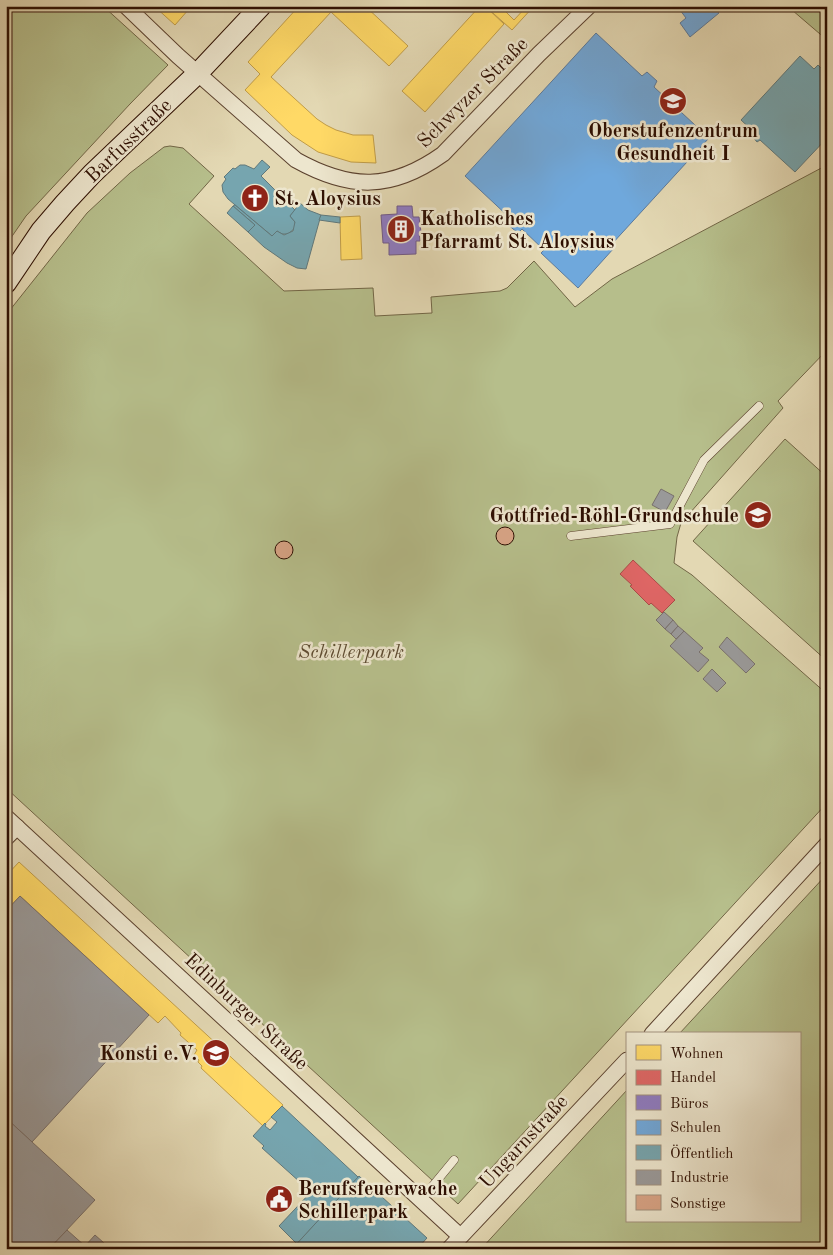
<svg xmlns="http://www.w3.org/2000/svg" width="833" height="1255" viewBox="0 0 833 1255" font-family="'Old Standard TT',serif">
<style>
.green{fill:#b6be8b;stroke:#726646}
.homes{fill:#ffd966;stroke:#c09c48}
.shops{fill:#e06666;stroke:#ab4c48}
.offices{fill:#8e7cc3;stroke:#715b89}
.schools{fill:#6fa8dc;stroke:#5c7a9b}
.public{fill:#76a5af;stroke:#60787b}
.industry{fill:#999;stroke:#79706c}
.building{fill:#d8a486;stroke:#2e0f02}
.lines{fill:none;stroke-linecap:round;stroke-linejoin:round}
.lane-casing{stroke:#5b412e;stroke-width:9}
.street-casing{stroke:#5b412e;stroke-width:17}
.secondary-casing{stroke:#2e0f02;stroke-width:22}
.lane{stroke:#ede6ce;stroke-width:8}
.street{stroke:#ede6ce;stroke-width:15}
.secondary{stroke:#ede6ce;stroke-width:20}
.labels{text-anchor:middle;stroke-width:5;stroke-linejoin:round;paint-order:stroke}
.street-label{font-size:20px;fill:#2e0f02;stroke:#ede6ce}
.poi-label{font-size:20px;font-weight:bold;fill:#2e0f02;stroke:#ede6ce;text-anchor:start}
.park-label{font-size:20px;font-style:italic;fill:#5e4c32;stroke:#ede6ce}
</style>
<rect width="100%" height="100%" fill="#e3d8b3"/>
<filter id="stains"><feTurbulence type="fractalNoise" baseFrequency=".004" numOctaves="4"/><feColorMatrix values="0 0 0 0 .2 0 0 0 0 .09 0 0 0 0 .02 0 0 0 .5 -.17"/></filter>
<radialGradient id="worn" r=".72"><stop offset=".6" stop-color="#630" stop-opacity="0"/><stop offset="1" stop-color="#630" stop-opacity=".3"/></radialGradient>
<g class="green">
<polygon points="6,6 103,6 168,65 130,104 26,216 6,245"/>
<polygon points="795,6 827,6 827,40 792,10"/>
<polygon points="170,146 183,148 214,176 189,204 284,291 373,288 375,316 432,313 431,297 500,291 507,288 534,261 575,307 612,279 827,165 827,350 778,401 783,408 681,523 677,537 674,563 692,575 827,694 827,803 458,1204 6,788 6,315 87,213 130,173 164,147"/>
<polygon points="785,439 827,477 827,661 693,541"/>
<polygon points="827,874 827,1249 481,1249 627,1090 627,1221 799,1221 799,1034 679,1034"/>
</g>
<g class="homes">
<polygon points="154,6 186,6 189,9 175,25"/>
<polygon points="299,6 346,6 352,12 357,6 365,6 408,46 389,66 331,12 271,77 317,119 326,125 336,130 353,135 373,135 376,163 351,162 318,152 292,135 245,90 260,74 248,62"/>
<polygon points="480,6 485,6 504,24 425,112 402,91"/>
<polygon points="485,6 500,6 514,20 527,6 534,6 512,30"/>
<polygon points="360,216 362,259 341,260 340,217"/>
<polygon points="19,862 283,1105 263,1126 201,1068 202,1066 198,1062 199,1060 194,1055 197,1050 180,1035 181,1033 165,1016 158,1023 20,896 6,911 6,876"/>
</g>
<polygon class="shops" points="633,560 675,600 662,613 651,603 649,605 630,586 632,585 620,574"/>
<polygon class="offices" points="397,206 412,206 413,217 419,217 421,232 419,232 420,241 416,241 416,254 389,255 389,243 383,243 381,215 397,214"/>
<g class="schools">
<polygon points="677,6 713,6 719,13 690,37 680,23 686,18"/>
<polygon points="596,33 642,76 647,72 657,81 654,87 709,138 611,245 614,248 578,288 541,253 544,250 522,229 518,233 507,224 511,219 465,176"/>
</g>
<g class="public">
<polygon points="800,56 814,69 818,65 824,71 822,73 827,77 827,138 795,172 760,140 757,142 752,136 755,133 741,120"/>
<polygon points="262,160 270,167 261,176 295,210 290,216 295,222 295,228 288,234 282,234 277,231 272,236 228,199 223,192 222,185 226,179 224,177 233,168 235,169 240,165 245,165 254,169"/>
<polygon points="300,203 308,210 321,215 306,269 297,268 287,263 264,247 248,232 255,225 233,206 235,205 272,236 277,231 284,235 293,231 295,222 290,216"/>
<polygon points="233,206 255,225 248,232 227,213"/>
<polygon points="321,215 340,217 340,223 319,220"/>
<polygon points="282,1106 358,1177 297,1244 279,1226 311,1192 262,1148 264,1146 253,1136 265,1123 266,1124 265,1126 270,1130 277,1122 271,1117"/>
<polygon points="359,1176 427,1238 417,1249 292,1249"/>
</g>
<g class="industry">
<polygon points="661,489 674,496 665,512 652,505"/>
<polygon points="664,612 673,620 665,629 656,620"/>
<polygon points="673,620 678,626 671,634 665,629"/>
<polygon points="678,626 684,631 676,639 671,634"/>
<polygon points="684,631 703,648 699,652 709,660 698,672 670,646"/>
<polygon points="727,637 755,664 746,673 719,647"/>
<polygon points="712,669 726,683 717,692 703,679"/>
<polygon points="20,896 149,1015 32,1142 6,1118 6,911"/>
<polygon points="6,1118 95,1200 49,1249 6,1249"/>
<polygon points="67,1230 85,1246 88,1249 49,1249"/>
<polygon points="95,1235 104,1243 98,1249 88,1249 85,1246"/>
</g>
<g class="building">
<circle cx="505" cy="536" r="9"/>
<circle cx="284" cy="550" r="9"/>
</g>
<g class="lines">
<g class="lane-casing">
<g id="lane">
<polyline points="571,536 670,524 704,460 759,406"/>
<polyline points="421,1200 454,1160"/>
</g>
</g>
<g class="street-casing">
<g id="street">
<path d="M126 6 178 56 296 160C350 190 391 191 443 154L539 54 589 6"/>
<polyline points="6,817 460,1236"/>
<polyline points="6,838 17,827"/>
<polyline points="652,1034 827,844"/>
<polyline points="449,1249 627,1060"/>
</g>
</g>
<g class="secondary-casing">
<polyline id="secondary" points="6,283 41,231 65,203 92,174 198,73 261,6"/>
</g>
<use href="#lane" class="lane"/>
<use href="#street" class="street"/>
<use href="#secondary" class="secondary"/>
</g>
<defs>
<g id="school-disc" transform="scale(1.4375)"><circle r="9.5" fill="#8f2418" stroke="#ede6ce"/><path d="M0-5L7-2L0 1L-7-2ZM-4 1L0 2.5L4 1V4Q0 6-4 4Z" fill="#fff"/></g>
<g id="church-disc" transform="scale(1.4375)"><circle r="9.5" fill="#8f2418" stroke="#ede6ce"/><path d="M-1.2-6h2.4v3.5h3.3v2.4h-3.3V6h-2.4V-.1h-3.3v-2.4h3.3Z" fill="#fff"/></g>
<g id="building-disc" transform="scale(1.4375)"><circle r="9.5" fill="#8f2418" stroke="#ede6ce"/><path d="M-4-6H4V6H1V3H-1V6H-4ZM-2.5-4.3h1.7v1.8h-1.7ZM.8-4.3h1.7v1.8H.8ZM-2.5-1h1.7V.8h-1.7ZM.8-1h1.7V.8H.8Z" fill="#fff"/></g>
<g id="civic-disc" transform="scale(1.4375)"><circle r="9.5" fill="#8f2418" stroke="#ede6ce"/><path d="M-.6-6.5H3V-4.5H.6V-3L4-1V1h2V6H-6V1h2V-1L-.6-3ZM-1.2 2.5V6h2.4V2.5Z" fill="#fff"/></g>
</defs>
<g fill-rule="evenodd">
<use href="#school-disc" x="673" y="101"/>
<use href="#church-disc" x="255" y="198"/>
<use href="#building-disc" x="401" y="229"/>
<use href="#school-disc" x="758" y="515"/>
<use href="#school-disc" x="216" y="1053"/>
<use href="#civic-disc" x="279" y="1199"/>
</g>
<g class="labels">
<g class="street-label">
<text transform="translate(472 92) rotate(-45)" y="7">Schwyzer Straße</text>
<text transform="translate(128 140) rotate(-44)" y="7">Barfusstraße</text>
<text transform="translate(247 1011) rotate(43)" y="7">Edinburger Straße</text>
<text transform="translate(523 1141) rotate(-47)" y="7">Ungarnstraße</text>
</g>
<g class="poi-label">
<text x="673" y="137" text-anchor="middle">Oberstufenzentrum<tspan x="673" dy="23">Gesundheit I</tspan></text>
<text x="274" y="205">St. Aloysius</text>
<text x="420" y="225">Katholisches<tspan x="420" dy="23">Pfarramt St. Aloysius</tspan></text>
<text x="739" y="522" text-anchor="end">Gottfried-Röhl-Grundschule</text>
<text x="197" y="1060" text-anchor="end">Konsti e.V.</text>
<text x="298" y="1195">Berufsfeuerwache<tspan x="298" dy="23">Schillerpark</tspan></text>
</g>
<g class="park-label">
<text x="351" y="658">Schillerpark</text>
</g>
</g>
<rect width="833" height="1255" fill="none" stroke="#e3d8b3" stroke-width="25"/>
<rect x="8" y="8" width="818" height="1240" fill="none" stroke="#2e0f02" stroke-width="2.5"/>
<rect x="12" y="12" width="808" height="1230" fill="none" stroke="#2e0f02"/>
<rect x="626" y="1032" width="175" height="190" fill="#ede6ce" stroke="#a1907c"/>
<rect x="636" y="1045" width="25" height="15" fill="#ffd966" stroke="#a1907c"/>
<text x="670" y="1058" font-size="15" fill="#2e0f02">Wohnen</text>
<rect x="636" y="1070" width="25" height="15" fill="#e06666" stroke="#a1907c"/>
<text x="670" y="1082" font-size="15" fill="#2e0f02">Handel</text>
<rect x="636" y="1095" width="25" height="15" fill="#8e7cc3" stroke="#a1907c"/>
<text x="670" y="1108" font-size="15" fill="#2e0f02">Büros</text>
<rect x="636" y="1120" width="25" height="15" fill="#6fa8dc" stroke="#a1907c"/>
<text x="670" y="1132" font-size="15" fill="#2e0f02">Schulen</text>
<rect x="636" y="1145" width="25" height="15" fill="#76a5af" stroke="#a1907c"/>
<text x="670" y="1158" font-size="15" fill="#2e0f02">Öffentlich</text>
<rect x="636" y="1170" width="25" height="15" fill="#999999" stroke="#a1907c"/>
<text x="670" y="1182" font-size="15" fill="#2e0f02">Industrie</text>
<rect x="636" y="1195" width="25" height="15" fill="#d8a486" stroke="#a1907c"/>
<text x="670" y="1208" font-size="15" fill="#2e0f02">Sonstige</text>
<rect width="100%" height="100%" filter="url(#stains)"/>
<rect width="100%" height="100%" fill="url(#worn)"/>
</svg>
